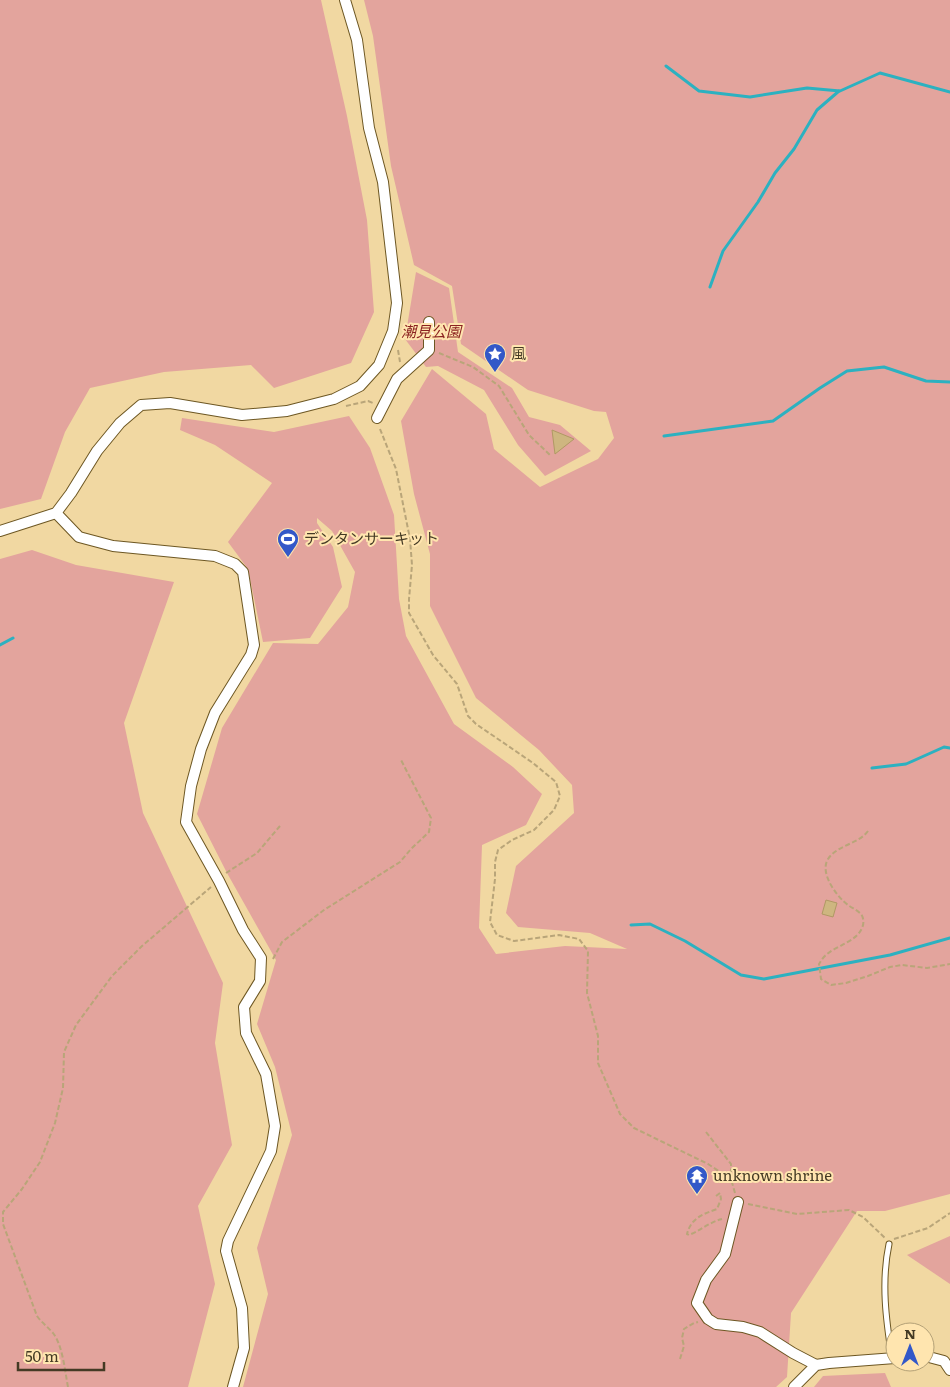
<svg xmlns="http://www.w3.org/2000/svg" width="950" height="1387" viewBox="0 0 950 1387" font-family="Literata,'Noto Sans JP',serif">
<style>
.green{fill:#e3a49d}
.lines{fill:none;stroke-linecap:round;stroke-linejoin:round}
.stream{stroke:#2cb1c0;stroke-width:3}
.building{fill:#ceb680;stroke:#b09964}
.lane-casing{stroke:#6d5723;stroke-width:7}
.street-casing{stroke:#6d5723;stroke-width:12}
.path{stroke:#b9a579;stroke-width:2;stroke-dasharray:5 2.5;stroke-linecap:butt}
.lane{stroke:#fff;stroke-width:5}
.street{stroke:#fff;stroke-width:10}
.labels{text-anchor:middle;stroke-width:4;stroke-linejoin:round;paint-order:stroke}
.park-label{font-size:15px;font-style:italic;fill:#8b2221;stroke:#ffe5af}
.poi-label{font-size:15px;fill:#443a24;stroke:#ffe5af;text-anchor:start}
</style>
<rect width="100%" height="100%" fill="#f1d8a2"/>
<g class="green">
<polygon points="0,0 321,0 347,116 367,220 374,312 351,363 274,388 251,365 164,372 90,388 65,432 41,499 0,509"/>
<polygon points="364,0 950,0 950,1194 885,1211 857,1211 791,1313 787,1377 776,1387 243,1387 268,1294 257,1248 292,1135 275,1067 257,1024 276,960 227,873 197,814 222,728 273,643 318,644 348,607 355,572 332,531 317,518 317,523 333,547 342,587 310,638 263,642 248,569 228,542 272,483 215,445 180,430 182,418 274,432 349,416 370,448 394,515 399,599 406,636 454,724 513,767 542,794 526,825 482,845 479,928 496,954 565,946 627,949 590,933 518,927 506,913 516,866 574,813 572,785 539,750 476,698 430,606 430,554 414,494 401,421 432,369 486,414 494,449 540,487 598,459 614,438 606,412 594,411 528,390 461,344 452,286 414,265 391,166 373,36"/>
<polygon points="416,272 449,288 458,352 512,388 529,417 560,425 591,451 545,476 518,445 484,390 438,366 426,367 405,339"/>
<polygon points="32,550 76,565 174,582 124,723 143,813 223,983 215,1043 232,1145 198,1206 215,1284 188,1387 0,1387 0,559"/>
<polygon points="950,1236 950,1284 907,1255"/>
<polygon points="885,1373 891,1387 814,1387 823,1376"/>
</g>
<g class="lines">
<g class="stream">
<polyline points="666,66 699,91 750,97 807,88 840,91 880,73 950,92"/>
<polyline points="710,287 723,251 758,202 775,173 794,149 817,110 839,91"/>
<polyline points="664,436 773,421 820,388 847,371 884,367 926,381 950,382"/>
<polyline points="0,645 13,638"/>
<polyline points="872,768 906,764 944,747 950,748"/>
<polyline points="631,925 650,924 685,941 741,975 764,979 890,955 950,938"/>
</g>
</g>
<g class="building">
<polygon points="552,430 574,439 555,454"/>
<polygon points="826,900 837,903 833,917 822,914"/>
</g>
<g class="lines">
<g class="lane-casing">
<path id="lane" d="M889 1244C881 1282 886 1320 892 1358"/>
</g>
<g class="street-casing">
<g id="street">
<polyline points="377,418 397,379 429,350 429,322"/>
<polyline points="56,513 79,537 113,546 215,556 235,564 243,572 254,645 251,655 215,713 201,749 191,786 186,822 219,881 243,930 261,958 260,981 244,1007 246,1033 266,1074 275,1126 271,1151 228,1241 226,1251 242,1308 244,1348 233,1387"/>
<polyline points="0,531 56,513 71,493 97,451 120,423 141,405 170,403 242,415 287,411 334,399 360,386 379,365 393,331 397,303 383,182 369,128 357,40 345,0"/>
<polyline points="738,1202 725,1254 706,1280 697,1303 708,1319 716,1324 743,1327 760,1332 793,1353 816,1365"/>
<polyline points="925,1356 944,1361 950,1370"/>
<polyline points="794,1387 816,1365 829,1363 895,1358"/>
</g>
</g>
<g class="path">
<polyline points="398,350 400,362"/>
<polyline points="439,353 473,367 499,386 529,435 550,455"/>
<polyline points="346,406 368,401 373,403"/>
<polyline points="380,429 396,469 410,539 412,565 409,599 409,613 433,655 457,684 468,716 476,724 533,763 556,782 560,796 554,810 534,830 512,840 498,850 495,862 495,879 490,922 497,935 514,941 559,935 579,939 588,951 587,993 598,1036 598,1063 620,1114 634,1128 708,1164 731,1179 735,1193"/>
<path d="M868 831C859 844 837 845 828 859 819 873 837 897 848 905 852 908 857 910 861 914 864 918 864 924 862 928 856 942 837 945 826 955 823 957 821 961 819 964L821 979 831 985 846 983 868 976 890 967 902 965 927 968 950 964"/>
<polyline points="226,873 257,853 280,826"/>
<polyline points="273,959 282,942 324,910 400,862 411,849 429,832 431,818 401,760"/>
<polyline points="706,1132 731,1164 731,1179"/>
<path d="M716 1196 720 1193 721 1199 717 1209C703 1214 691 1218 687 1234L689 1235C701 1230 710 1222 722 1219"/>
<polyline points="748,1204 797,1214 849,1210 863,1217 885,1238"/>
<polyline points="894,1239 928,1228 950,1213"/>
<polyline points="680,1359 684,1346 682,1338 684,1329 694,1323 698,1322"/>
<path d="M68 1387C65 1372 63 1346 53 1333 48 1327 42 1323 37 1316L3 1224V1212L22 1189 40 1162 55 1123 63 1088 64 1052 76 1025 112 976 142 946 211 887"/>
</g>
<use href="#lane" class="lane"/>
<use href="#street" class="street"/>
</g>
<defs>
<g id="sight-pin" transform="scale(1.125)"><path d="M0 17L-7.5 6A9.5 9.5 0 1 1 7.5 6Z" fill="#3358c8" stroke="#ffe5af"/><path d="M0-6L1.8-2.2L6-1.7L2.9 1.2L3.7 5.4L0 3.3L-3.7 5.4L-2.9 1.2L-6-1.7L-1.8-2.2Z" fill="#fff"/></g>
<g id="stadium-pin" transform="scale(1.125)"><path d="M0 17L-7.5 6A9.5 9.5 0 1 1 7.5 6Z" fill="#3358c8" stroke="#ffe5af"/><path d="M0-5a6.5 5 0 1 0 0 10a6.5 5 0 1 0 0-10ZM-3.5-1.8h7v3.6h-7Z" fill="#fff"/></g>
<g id="temple-pin" transform="scale(1.125)"><path d="M0 17L-7.5 6A9.5 9.5 0 1 1 7.5 6Z" fill="#3358c8" stroke="#ffe5af"/><path d="M0-6L5-2H3V0L6.5 2.5H4V6H1.5V3h-3V6H-4V2.5H-6.5L-3 0V-2H-5Z" fill="#fff"/></g>
</defs>
<g fill-rule="evenodd">
<use href="#sight-pin" x="495" y="354"/>
<use href="#stadium-pin" x="288" y="539"/>
<use href="#temple-pin" x="697" y="1176"/>
</g>
<g class="labels">
<g class="park-label">
<text x="431" y="337">潮見公園</text>
</g>
<g class="poi-label">
<text x="511" y="359">風</text>
<text x="304" y="544">デンタンサーキット</text>
<text x="713" y="1181">unknown shrine</text>
</g>
</g>
<g transform="translate(910 1347)"><circle r="24" fill="#ffe5af" stroke="#b4a177"/>
<path d="M0-4L9 19L0 12L-9 19Z" fill="#3358c8"/>
<text y="-8" font-size="14" font-weight="bold" text-anchor="middle" fill="#443a24">N</text>
</g>
<path d="M18 1362v8h86v-8" fill="none" stroke="#443a24" stroke-width="2.5"/>
<text x="25" y="1362" font-size="15" fill="#443a24" stroke="#ffe5af" stroke-width="4" paint-order="stroke">50 m</text>
</svg>
